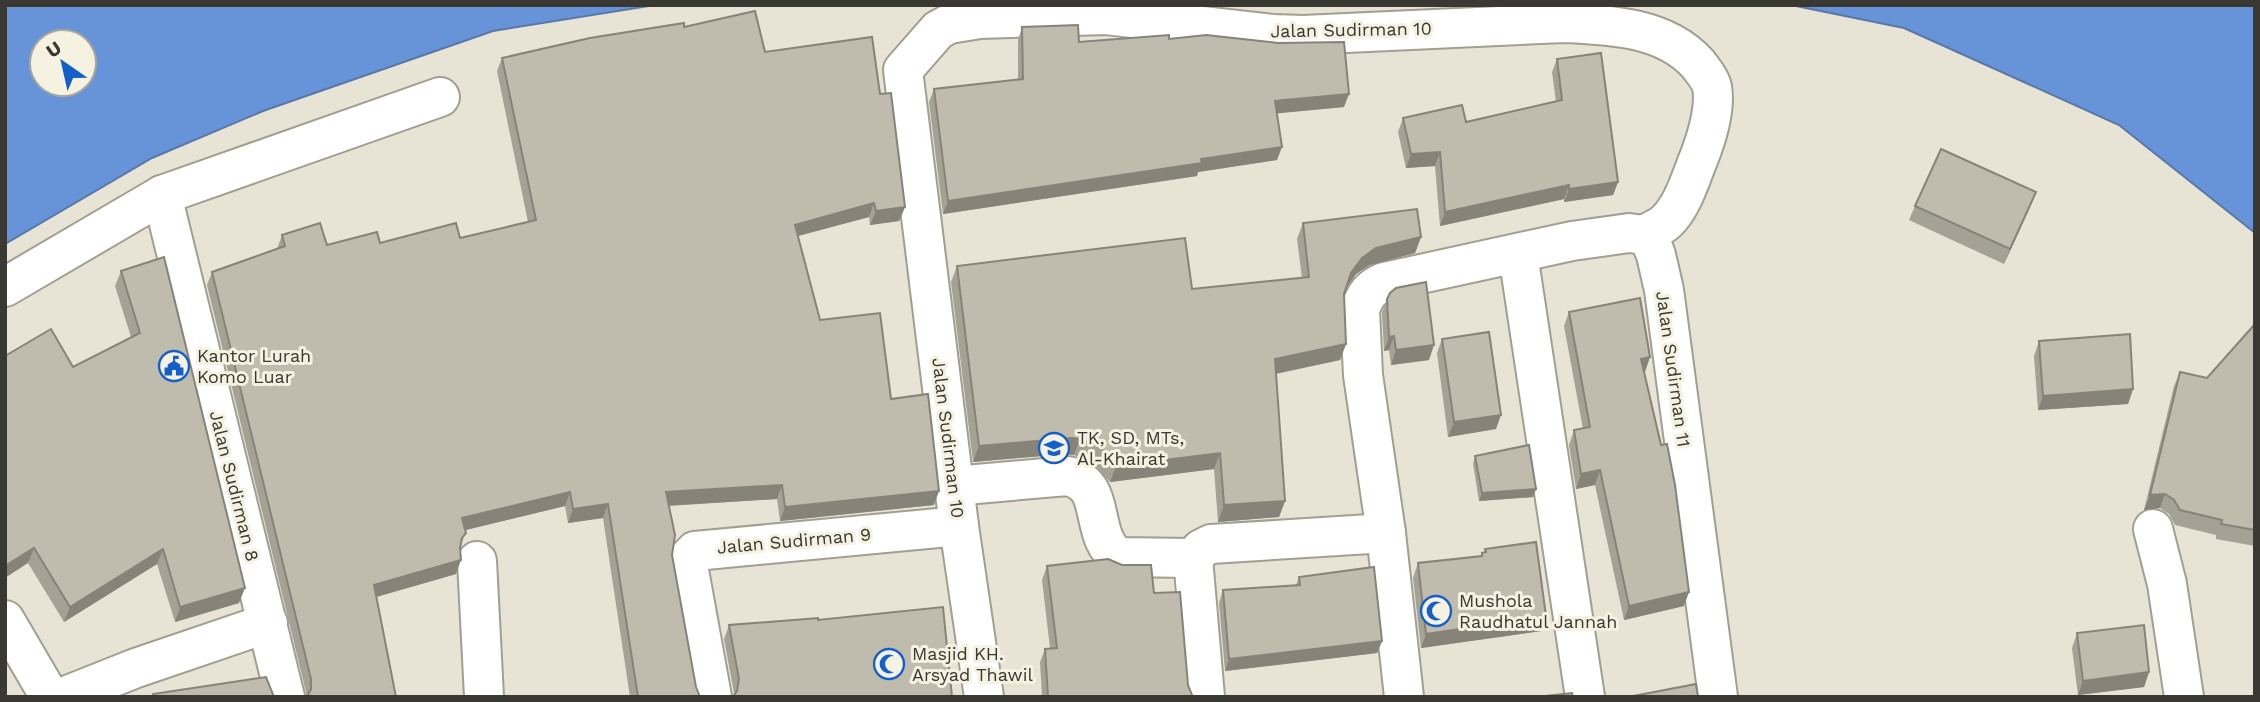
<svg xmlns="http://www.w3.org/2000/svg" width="2260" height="702" viewBox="0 0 2260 702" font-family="'Work Sans',sans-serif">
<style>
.water{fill:#6794d9;stroke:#5978a7;stroke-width:2;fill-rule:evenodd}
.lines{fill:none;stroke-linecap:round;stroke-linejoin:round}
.street-casing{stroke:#a29e90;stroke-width:42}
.street{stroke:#fff;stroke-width:38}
.wall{fill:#a4a195}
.shaded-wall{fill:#868379}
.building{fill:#bfbbad;stroke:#868379;stroke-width:2}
.labels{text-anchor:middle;stroke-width:6;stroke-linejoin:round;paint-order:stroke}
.street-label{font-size:18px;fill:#393832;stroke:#f5f2e2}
.poi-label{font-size:18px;fill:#393832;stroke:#f5f2e2;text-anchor:start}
</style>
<rect width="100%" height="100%" fill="#e8e4d5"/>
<g class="water">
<path d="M5 5H655L493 31 263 111 152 158 5 244ZM42 42H84V84H42Z"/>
<polygon points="1791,5 2255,5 2255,233 2119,125 1904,28"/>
</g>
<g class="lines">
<g class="street-casing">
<g id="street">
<polyline points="162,195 285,697"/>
<polyline points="1518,254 1585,697"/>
<polyline points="5,287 162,195 440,97"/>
<path d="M954 486 1067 476C1109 484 1087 534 1118 557L1193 558"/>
<polyline points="2153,529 2167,584 2184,697"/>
<polyline points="477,561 484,697"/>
<polyline points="5,620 50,697"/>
<polyline points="63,697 136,668 268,623"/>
<polyline points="712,697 688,565 689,557 695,551 959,526"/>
<path d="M984 697 959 526 903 70 938 30 949 24 980 19 1106 15 1274 34 1303 35 1564 23C1611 25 1665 27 1698 64 1703 71 1710 78 1712 87 1716 108 1706 140 1698 160 1690 180 1683 205 1667 221 1661 227 1651 231 1644 235"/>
<polyline points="1205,697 1193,558 1201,549 1211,544 1386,533"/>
<path d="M1404 697 1386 533 1363 375 1360 310C1365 295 1370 288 1384 282L1572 241 1629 233 1644 235 1650 240 1656 255 1664 290 1718 697"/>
</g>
</g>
<use href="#street" class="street"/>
</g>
<g class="wall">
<polygon points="684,27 765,52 880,94 905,207 899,221 870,225 869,217 798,236 820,320 891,399 934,505 780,521 777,499 669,506 672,555 696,687 700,697 630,697 603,518 568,523 565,506 466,530 460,548 456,574 376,597 306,697 306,692 207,285 212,272 277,249 282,235 327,245 380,243 460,238 528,222 497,71 502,58"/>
<polygon points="1022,27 1079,42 1169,39 1344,107 1277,113 1277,160 1198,172 1197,176 943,214 929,102 934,89 1018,80 1018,40"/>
<polygon points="1557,59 1618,182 1613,195 1564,202 1564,199 1440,226 1435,166 1406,168 1398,132 1403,118 1466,122 1556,102 1552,72"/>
<polygon points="1915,206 2030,207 2004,264 1909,220"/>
<polygon points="1303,223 1421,237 1415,253 1370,265 1356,274 1346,288 1344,294 1346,344 1340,360 1276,374 1285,501 1279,517 1218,522 1214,469 1110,482 1095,465 1074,455 1065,454 973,462 951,282 957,266 1192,289 1302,278 1297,239"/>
<polygon points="121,271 239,603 175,622 157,564 64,622 28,563 73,367 131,337 115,286"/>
<polygon points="1387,299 1429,360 1391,365 1389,350 1384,351 1382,313"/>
<polygon points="1569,312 1645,372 1644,372 1684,606 1624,620 1595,485 1576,489 1569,445 1574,430 1583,429 1564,326"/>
<polygon points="2255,324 2255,546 2216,539 2216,535 2175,525 2169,514 2160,508 2144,510 2174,386 2180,372 2207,378"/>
<polygon points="1442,339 1496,429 1448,437 1437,353"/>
<polygon points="2039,341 2133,389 2128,404 2038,410 2034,356"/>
<polygon points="1475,456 1536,489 1533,497 1479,501 1473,464"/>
<polygon points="1485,549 1546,616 1541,631 1421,648 1413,578 1418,563 1481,556 1482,553 1484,553"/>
<polygon points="1047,566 1154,593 1192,695 1194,697 1042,697 1040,662 1045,649 1050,648 1042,580"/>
<polygon points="1299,577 1382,641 1377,653 1225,671 1219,603 1223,590 1296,585"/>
<polygon points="818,620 733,697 734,693 724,639 729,625"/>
<polygon points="2077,633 2149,672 2144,687 2078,695 2072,648"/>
</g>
<g class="shaded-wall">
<polygon points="1349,94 1344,107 1271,114 1275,101"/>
<polygon points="1282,147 1277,160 1198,172 1197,176 943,214 948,201 1201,159"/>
<polygon points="1440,152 1435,166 1406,168 1411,154"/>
<polygon points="1618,182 1613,195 1564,202 1569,189"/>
<polygon points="1569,185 1564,199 1440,226 1445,212"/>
<polygon points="2036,192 2030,207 2004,264 2010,249"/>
<polygon points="874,203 869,217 790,238 795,225"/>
<polygon points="905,207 899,221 870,225 876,211"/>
<polygon points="1421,237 1415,253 1370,265 1356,274 1345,290 1351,273 1362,258 1376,248"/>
<polygon points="1394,336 1389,350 1384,351 1389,337"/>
<polygon points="1346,344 1340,360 1269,375 1275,359"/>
<polygon points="1434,345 1429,360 1391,365 1396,350"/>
<polygon points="1650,357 1645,372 1636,374 1641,359"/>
<polygon points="2133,389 2128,404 2038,410 2043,396"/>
<polygon points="1501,415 1496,429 1448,437 1454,422"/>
<polygon points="1071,438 1080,439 1074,455 1065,454 973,462 979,446"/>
<polygon points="1220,453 1214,469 1110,482 1116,466"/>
<polygon points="1600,470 1595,485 1576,489 1581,474"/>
<polygon points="782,485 777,499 661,506 666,492"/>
<polygon points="1536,489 1533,497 1479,501 1482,493"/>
<polygon points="939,491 934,505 780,521 785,507"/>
<polygon points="570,492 565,506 457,532 462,518"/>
<polygon points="2165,494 2160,508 2144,510 2150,495"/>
<polygon points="1285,501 1279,517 1218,522 1224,505"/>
<polygon points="608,504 603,518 568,523 573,509"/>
<polygon points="34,548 28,563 5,578 5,566"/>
<polygon points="163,549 157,564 64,622 70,607"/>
<polygon points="461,560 456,574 369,599 374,585"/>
<polygon points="245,588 239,603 175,622 180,607"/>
<polygon points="1689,592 1684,606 1624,620 1629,606"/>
<polygon points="1546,616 1541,631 1421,648 1426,634"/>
<polygon points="1382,641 1377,653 1225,671 1229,659"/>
<polygon points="2149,672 2144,687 2078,695 2083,681"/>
</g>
<g class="building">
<polygon points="755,11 765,52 872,37 880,94 891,93 905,207 876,211 874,203 795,225 820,320 880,313 891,399 928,394 939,491 785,507 782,485 666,492 675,535 672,555 696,687 700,697 638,697 608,504 573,509 570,492 462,518 466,533 462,538 460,548 461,560 374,585 396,697 307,697 311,689 311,679 212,272 285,246 282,235 320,223 327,245 377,232 380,243 456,223 460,238 536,220 502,58 590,38 684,23 684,27"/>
<polygon points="1078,25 1079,42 1169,35 1169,39 1206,35 1278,43 1344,42 1349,94 1275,101 1282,147 1201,159 1202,163 948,201 934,89 1023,79 1022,27"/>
<polygon points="1601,53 1618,182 1569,189 1569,185 1445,212 1440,152 1411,154 1403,118 1462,105 1466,122 1562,100 1557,59"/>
<polygon points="1941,149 2036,192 2010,249 1915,206"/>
<polygon points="1417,209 1421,237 1376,248 1362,258 1351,273 1344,294 1346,344 1275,359 1285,501 1224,505 1220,453 1116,466 1101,448 1080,439 1071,438 979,446 957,266 1185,238 1192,289 1309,277 1303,223"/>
<polygon points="164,257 245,588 180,607 163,549 70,607 34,548 5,566 5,356 51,329 73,367 140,333 121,271"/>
<polygon points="1426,282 1434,345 1396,350 1394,336 1389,337 1387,299 1390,293 1396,288"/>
<polygon points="1640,298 1650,357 1641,359 1661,445 1667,444 1675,485 1689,592 1629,606 1600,470 1581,474 1574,430 1590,427 1569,312"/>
<polygon points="2255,324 2255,530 2221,524 2222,520 2180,510 2174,500 2165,494 2150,495 2180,372 2207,378"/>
<polygon points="1489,332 1501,415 1454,422 1442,339"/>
<polygon points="2130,334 2133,389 2043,396 2039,341"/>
<polygon points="1529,445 1536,489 1482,493 1475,456"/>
<polygon points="1536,542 1546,616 1426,634 1418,563 1482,556 1482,553 1486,552 1485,549"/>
<polygon points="1108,559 1122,565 1151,565 1154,593 1180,592 1188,685 1192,695 1194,697 1048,697 1045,649 1057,648 1047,566"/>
<polygon points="1374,567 1382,641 1229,659 1223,590 1300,585 1299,577"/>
<polygon points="943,607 952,697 733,697 737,691 739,679 729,625 818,618 818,620"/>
<polygon points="2144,625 2149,672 2083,681 2077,633"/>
<polygon points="266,677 274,697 154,697 153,694"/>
<polygon points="1696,684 1698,697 1628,697"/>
<polygon points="1572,693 1573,697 1535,697"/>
</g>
<defs>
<g id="civic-ring" transform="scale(1.575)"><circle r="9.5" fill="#f5f2e2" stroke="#155fc9" stroke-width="1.5"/><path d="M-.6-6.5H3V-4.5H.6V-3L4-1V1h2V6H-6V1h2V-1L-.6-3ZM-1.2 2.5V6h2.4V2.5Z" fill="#155fc9"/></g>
<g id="school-ring" transform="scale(1.575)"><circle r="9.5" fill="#f5f2e2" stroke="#155fc9" stroke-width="1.5"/><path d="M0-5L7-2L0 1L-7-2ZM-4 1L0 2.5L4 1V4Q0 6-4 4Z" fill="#155fc9"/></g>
<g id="mosque-ring" transform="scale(1.575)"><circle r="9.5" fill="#f5f2e2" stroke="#155fc9" stroke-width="1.5"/><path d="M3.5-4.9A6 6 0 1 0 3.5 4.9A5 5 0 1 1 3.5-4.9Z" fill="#155fc9"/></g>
</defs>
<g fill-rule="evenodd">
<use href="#civic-ring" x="174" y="366"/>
<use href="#school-ring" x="1054" y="448"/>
<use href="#mosque-ring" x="1436" y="611"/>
<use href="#mosque-ring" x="889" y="664"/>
</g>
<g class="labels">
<g class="street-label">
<text transform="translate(1351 30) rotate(-1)" y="6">Jalan Sudirman 10</text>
<text transform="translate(1673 369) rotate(82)" y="6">Jalan Sudirman 11</text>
<text transform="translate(948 438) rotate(83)" y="6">Jalan Sudirman 10</text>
<text transform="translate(234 486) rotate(76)" y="6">Jalan Sudirman 8</text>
<text transform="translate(794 541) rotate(-5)" y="6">Jalan Sudirman 9</text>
</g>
<g class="poi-label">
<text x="197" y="362">Kantor Lurah<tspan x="197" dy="21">Komo Luar</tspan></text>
<text x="1077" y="444">TK, SD, MTs,<tspan x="1077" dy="21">Al-Khairat</tspan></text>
<text x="1459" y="607">Mushola<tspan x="1459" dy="21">Raudhatul Jannah</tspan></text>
<text x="912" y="660">Masjid KH.<tspan x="912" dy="21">Arsyad Thawil</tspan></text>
</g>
</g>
<rect width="2260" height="702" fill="none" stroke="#393832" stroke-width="14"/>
<g transform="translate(63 63) rotate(326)"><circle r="33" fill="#f5f2e2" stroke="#aaa89c" stroke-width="2"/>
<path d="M0-5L12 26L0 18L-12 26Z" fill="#155fc9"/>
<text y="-10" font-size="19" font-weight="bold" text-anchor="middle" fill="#393832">U</text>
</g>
</svg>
